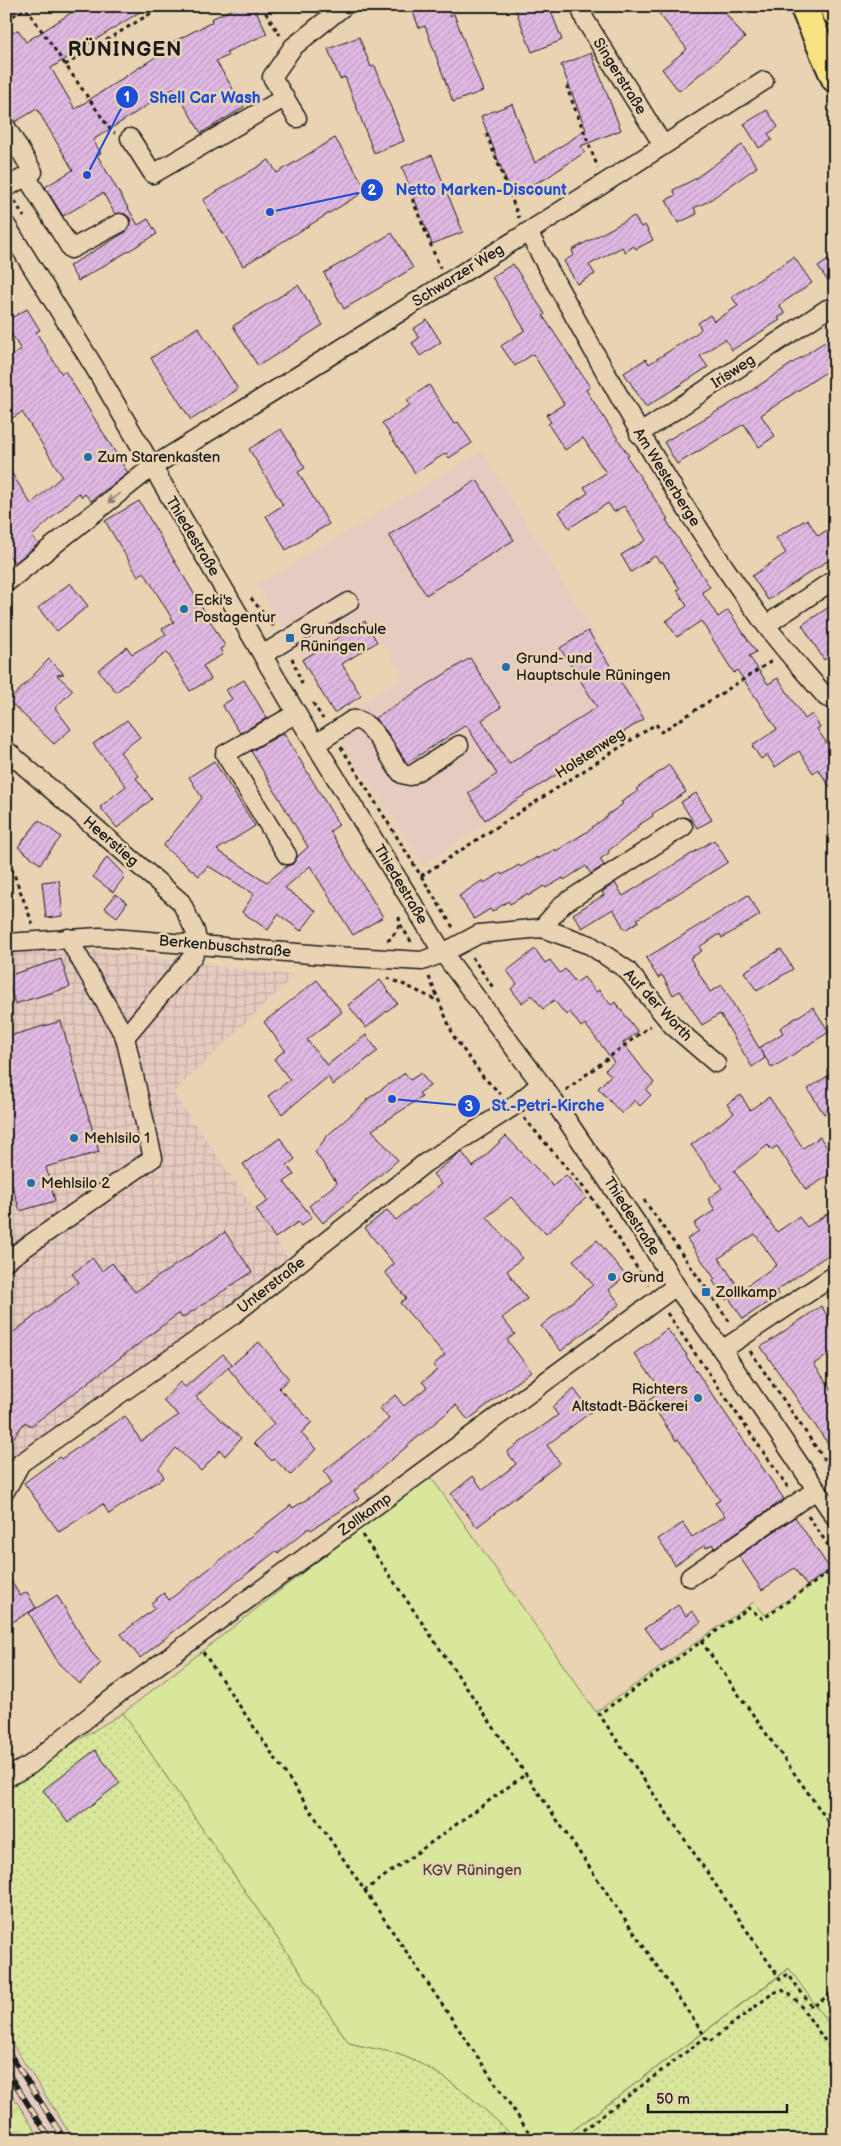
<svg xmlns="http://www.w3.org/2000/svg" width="841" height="2146" viewBox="0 0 841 2146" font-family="'Balsamiq Sans',sans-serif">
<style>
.built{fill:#e6cbc0}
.industrial{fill:url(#industrial-grid)}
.grass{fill:url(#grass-dots);stroke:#7a825c}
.park{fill:url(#park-crowns);stroke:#7a825c}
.garden{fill:#d8e79b;stroke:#7a825c}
.building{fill:url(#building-hatch);stroke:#1c1c1c;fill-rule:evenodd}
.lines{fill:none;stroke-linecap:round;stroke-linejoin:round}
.minor-casing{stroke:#1c1c1c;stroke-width:21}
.highway-casing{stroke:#1c1c1c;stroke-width:30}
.path{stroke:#1c1c1c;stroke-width:3;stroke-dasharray:4 4;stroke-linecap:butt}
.minor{stroke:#e9d3b2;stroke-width:18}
.highway{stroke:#f8e281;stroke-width:26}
.rail-casing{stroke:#1c1c1c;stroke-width:5.5}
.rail{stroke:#e9d3b2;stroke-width:4;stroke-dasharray:11;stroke-linecap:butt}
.oneway{stroke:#8d816e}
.poi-dot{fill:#1f6fb2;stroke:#e9d3b2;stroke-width:2}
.labels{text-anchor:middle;stroke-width:5;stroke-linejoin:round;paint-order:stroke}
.street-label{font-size:15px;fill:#1c1c1c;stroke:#e9d3b2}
.poi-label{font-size:15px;fill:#1c1c1c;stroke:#e9d3b2;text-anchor:start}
.park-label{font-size:15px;fill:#424535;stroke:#e9d3b2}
.district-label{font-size:20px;font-weight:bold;letter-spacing:1px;fill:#1c1c1c;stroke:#e9d3b2}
.leader{fill:none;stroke:#1d4ed8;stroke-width:2}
.callout-dot{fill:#1d4ed8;stroke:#e9d3b2;stroke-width:2}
.mark-label{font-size:15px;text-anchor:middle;font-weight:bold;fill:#fff}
.callout-label{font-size:16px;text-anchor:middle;font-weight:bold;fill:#1d4ed8;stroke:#e9d3b2;stroke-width:5;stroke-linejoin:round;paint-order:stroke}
</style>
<defs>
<pattern id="industrial-grid" width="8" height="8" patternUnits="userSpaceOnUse" patternTransform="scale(1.25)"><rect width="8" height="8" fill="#e6cbc0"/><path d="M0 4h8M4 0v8" fill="none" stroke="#c5aea4"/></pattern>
<pattern id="grass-dots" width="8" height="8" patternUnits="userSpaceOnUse" patternTransform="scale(1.25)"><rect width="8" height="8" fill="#d8e79b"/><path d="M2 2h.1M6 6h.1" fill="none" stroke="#b9c685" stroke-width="1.8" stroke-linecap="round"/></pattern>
<pattern id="park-crowns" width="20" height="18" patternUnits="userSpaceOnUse" patternTransform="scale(1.25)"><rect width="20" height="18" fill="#d8e79b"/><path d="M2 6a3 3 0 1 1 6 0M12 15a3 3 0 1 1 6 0" fill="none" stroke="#b9c685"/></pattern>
<pattern id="building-hatch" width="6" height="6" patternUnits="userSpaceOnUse" patternTransform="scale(1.25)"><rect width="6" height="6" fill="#e0b9e2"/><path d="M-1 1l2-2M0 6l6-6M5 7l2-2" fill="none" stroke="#c09ec1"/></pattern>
</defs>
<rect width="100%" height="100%" fill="#e9d3b2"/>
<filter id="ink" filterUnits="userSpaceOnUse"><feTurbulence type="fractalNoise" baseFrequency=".02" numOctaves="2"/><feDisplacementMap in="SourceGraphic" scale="10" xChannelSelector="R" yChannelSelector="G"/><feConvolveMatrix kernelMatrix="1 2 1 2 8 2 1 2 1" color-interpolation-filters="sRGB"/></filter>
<g filter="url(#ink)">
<g class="built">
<polygon points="482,452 647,719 423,865 330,724 404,677 365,618 301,657 256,585"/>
<polygon points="6,2034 74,2140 41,2140 6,2085"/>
</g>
<polygon class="industrial" points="54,945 294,976 173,1093 291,1262 12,1457 6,1468 6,950"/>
<g class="grass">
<path d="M123 1713 349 2043C364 2047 380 2049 395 2053 443 2069 481 2105 517 2140H74L6 2034V1951L9 1948 6 1942V1784Z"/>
<polygon points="790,1968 835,2033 835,2140 560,2140"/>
</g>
<polygon class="park" points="6,2085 41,2140 6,2140"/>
<path class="garden" d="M429 1474 596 1712 754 1602 765 1615 834 1568 835 2033 789 1968 560 2140H517C481 2105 443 2069 395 2053 380 2049 364 2047 349 2043L123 1713Z"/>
<g class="building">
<polygon points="82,6 149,6 51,68 75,109 171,47 169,44 212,22 211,19 239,6 254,6 267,34 226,52 228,56 216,61 244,107 231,115 201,133 174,88 93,140 101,153 97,155 138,225 148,219 157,234 78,281 69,266 126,232 131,224 130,218 125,214 115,214 103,193 63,216 45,187 73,170 37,109 15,122 6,116 6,37 18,30 26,42"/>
<polygon points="411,6 446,6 450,16 454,14 483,91 453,102 425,26 419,28"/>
<polygon points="514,6 549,6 562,40 532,52"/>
<polygon points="653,6 720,6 745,38 679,91 662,69 687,49"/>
<polygon points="359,37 371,67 375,66 404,141 374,153 345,77 340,79 328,49"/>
<polygon points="591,53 621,130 581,146 585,152 545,179 511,193 481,116 512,104 535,163 586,130 561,65"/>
<polygon points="767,110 778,127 768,134 772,140 759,148 744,124"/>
<polygon points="335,138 367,190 243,266 203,200 269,160 277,173"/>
<polygon points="742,145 757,167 707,202 694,208 697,214 678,223 666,200 676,195 673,190 693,180"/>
<polygon points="432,155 463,232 432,244 402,167"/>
<polygon points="634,216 641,227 645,225 653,240 636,249 634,246 625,252 622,247 589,265 595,274 577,284 564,261 574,255 572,250"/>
<polygon points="392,233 413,268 344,309 324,273"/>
<polygon points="835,255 835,291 818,267"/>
<polygon points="794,257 812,283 779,305 785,314 778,318 780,320 732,350 725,339 700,356 708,367 646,407 624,373 646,359 649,364 697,333 701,329 698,323 710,315 714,321 738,306 732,297"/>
<polygon points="513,264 545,314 543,316 590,387 586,390 629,456 627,457 668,519 666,520 710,587 702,592 718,617 728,610 756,652 749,656 768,684 778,678 805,719 812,714 820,727 817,729 835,755 835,794 818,769 813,773 799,751 775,767 767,755 761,759 752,746 777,729 737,670 734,673 701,621 677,637 666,621 687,606 677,590 680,589 662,561 660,563 655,556 631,572 621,555 646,540 624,506 614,512 608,503 569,528 559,512 588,493 584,487 606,473 583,438 565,450 548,424 551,422 546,415 564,404 533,354 515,366 501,346 525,330 492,277"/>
<polygon points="298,285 323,325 258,366 233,326"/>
<polygon points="27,309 40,330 36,332 61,373 65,371 128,473 91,501 85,494 82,497 79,493 32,536 38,544 15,563 6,552 6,464 31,504 62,476 22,412 6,422 6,359 21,350 6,325 6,321"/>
<polygon points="427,320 441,342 420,356 412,343 419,338 413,329"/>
<polygon points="198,327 238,389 191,420 151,358"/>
<polygon points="835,335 835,366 761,415 775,436 759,447 744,424 677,464 664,442 740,398"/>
<polygon points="429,385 454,424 458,422 472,443 449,458 446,453 415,473 382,423 410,405 407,400"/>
<polygon points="281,429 305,468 298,472 329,524 286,550 266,516 283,505 249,449"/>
<polygon points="477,480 514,540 426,595 389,535"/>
<polygon points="139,501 225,646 220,649 223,654 203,666 211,679 190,691 167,652 116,692 98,670 127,647 132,654 166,634 162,629 174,622 144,572 138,576 105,521"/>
<polygon points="807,519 818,536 835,525 835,556 768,600 752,576 786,553 776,538"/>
<polygon points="70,583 88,606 57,631 38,608"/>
<polygon points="835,603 835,652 824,660 802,625"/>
<polygon points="365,621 377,642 342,664 361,696 334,713 302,660"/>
<polygon points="588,631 644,719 485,820 468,793 497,774 466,725 407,763 387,732 375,718 470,658 501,707 482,720 509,764 597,707 560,648"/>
<polygon points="49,659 64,674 57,675 73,690 55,708 71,729 54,744 9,701"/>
<polygon points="244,680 267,718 240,733 222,705 232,699 226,690"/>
<polygon points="127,720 140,737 120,752 139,776 136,778 152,799 117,828 100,807 126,786 93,744"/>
<polygon points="284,733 339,825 330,831 383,917 353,935 310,866 285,888 316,911 301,931 278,914 268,930 242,912 254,894 208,866 199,876 163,846 202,798 189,777 214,761 255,826 217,850 267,882 287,866 293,864 297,857 308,847 251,751"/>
<polygon points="669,765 686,792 652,814 653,816 637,826 638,828 608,851 609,853 600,859 604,865 591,874 586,866 564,880 563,878 546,888 544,886 528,896 527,894 510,904 508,901 492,912 490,909 474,919 459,896 483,880 484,883 501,873 502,875 519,865 521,867 537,857 538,859 555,849 556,851 593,828 592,827 608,816 607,815 623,804 621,802 638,791 636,789"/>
<polygon points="696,793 712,820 697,828 681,802"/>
<polygon points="39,820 61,837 40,864 18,847"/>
<polygon points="714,840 728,862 637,919 639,921 625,930 613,909 582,928 573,914 604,895 602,892 615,883 623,896"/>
<polygon points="107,857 125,876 113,892 93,877"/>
<polygon points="59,880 63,916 46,918 42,882"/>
<polygon points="116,894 127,903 117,917 105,908"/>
<polygon points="748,895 760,915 722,938 720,934 699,947 702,951 690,958 710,992 722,985 765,1058 752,1067 720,1014 702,1025 680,991 673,995 662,975 658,978 646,958"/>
<polygon points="535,949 545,963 550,960 560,973 565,969 576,983 584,977 596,992 599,990 611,1005 615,1002 638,1032 623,1043 654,1083 646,1090 651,1095 640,1106 635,1100 622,1114 598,1088 611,1075 605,1070 614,1062 585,1024 581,1027 570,1012 566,1015 554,1000 543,1009 532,995 522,1003 511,989 517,984 507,971"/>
<polygon points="781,949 793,969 757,991 744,972"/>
<polygon points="61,959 70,987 15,1004 7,976"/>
<polygon points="317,980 342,1012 307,1040 327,1065 366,1035 378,1051 333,1085 328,1077 282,1114 268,1096 290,1080 274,1059 285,1050 264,1022"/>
<polygon points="380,980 397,1003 366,1028 348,1005"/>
<polygon points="813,1007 829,1032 772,1068 759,1048 783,1033 780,1028"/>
<polygon points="61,1021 99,1152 46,1167 55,1201 20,1211 6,1165 6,1037"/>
<polygon points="835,1071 835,1107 824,1114 808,1089"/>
<polygon points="405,1073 410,1080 421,1073 430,1086 419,1093 422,1097 372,1130 398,1160 323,1223 309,1206 337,1183 315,1152 328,1135 367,1101 366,1100"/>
<path d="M741 1095 750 1110 769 1097 803 1148 820 1137 835 1160V1171L806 1190 777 1146 771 1150 768 1145 734 1171 777 1232 799 1217 807 1227 835 1209V1250L776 1291 778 1295 743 1319 729 1298 726 1300 713 1281 715 1279 687 1239 699 1231 694 1224 715 1210 708 1199 722 1188 691 1145 734 1113 727 1104ZM755 1234 777 1265 740 1290 719 1258Z"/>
<polygon points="506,1136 553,1186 566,1175 586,1198 546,1234 511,1197 487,1217 522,1258 507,1271 527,1299 502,1318 515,1334 507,1340 531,1371 468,1420 456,1405 354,1491 359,1499 311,1530 309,1528 278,1553 276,1551 140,1658 121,1634 155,1608 151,1603 164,1593 169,1600 291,1505 293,1508 332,1483 324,1471 389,1419 380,1408 395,1395 404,1406 427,1387 422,1382 437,1370 433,1365 445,1355 400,1303 406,1298 385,1272 394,1264 365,1228 387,1210 396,1220 441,1184 433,1174 460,1153 462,1152 473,1167"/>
<polygon points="280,1138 295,1159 287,1165 294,1175 284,1182 312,1217 301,1226 298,1222 275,1238 256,1209 268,1201 243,1164"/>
<polygon points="225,1232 252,1272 182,1318 179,1313 31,1426 25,1422 6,1448 6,1338 79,1282 72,1274 92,1258 102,1271 112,1263 135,1292"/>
<polygon points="597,1240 626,1276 609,1290 620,1304 561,1351 541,1326 593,1285 573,1260"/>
<polygon points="821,1306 835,1327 835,1350 814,1364 835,1395 835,1454 761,1347"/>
<polygon points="667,1329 687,1355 686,1356 784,1499 714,1548 712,1544 706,1548 705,1545 675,1565 658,1539 683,1523 692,1537 725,1516 715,1503 720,1500 678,1439 676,1441 649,1400 663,1391 634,1354"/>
<polygon points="259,1342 289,1379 279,1388 312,1422 301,1433 316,1449 291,1475 274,1459 272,1461 254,1443 274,1424 228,1368"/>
<polygon points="223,1354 232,1364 196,1397 241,1438 225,1456 220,1450 201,1471 176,1448 159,1468 164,1477 109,1514 103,1504 59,1532 24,1483 59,1457 61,1459 125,1416 141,1441 179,1415 163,1401 180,1382 185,1387"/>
<polygon points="574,1389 591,1412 547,1445 560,1463 477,1527 451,1494 473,1476 483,1490 516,1464 507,1452 558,1415 552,1407"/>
<polygon points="795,1517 830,1569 807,1586 794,1568 762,1590 739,1556"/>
<polygon points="6,1572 20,1596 27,1592 36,1608 6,1626"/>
<polygon points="57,1595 91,1652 101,1663 80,1684 59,1664 29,1613"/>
<polygon points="678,1605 686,1616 692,1611 701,1622 661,1650 645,1628"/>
<polygon points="95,1750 120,1783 68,1823 43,1790"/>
</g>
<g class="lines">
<g class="minor-casing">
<g id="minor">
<polyline points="580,6 585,20 663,145"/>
<polyline points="297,118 272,77 293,47 344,6"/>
<polyline points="6,127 33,172 6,188"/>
<polyline points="130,138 153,174 284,98"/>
<polyline points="26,176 71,249 120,223"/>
<polyline points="6,225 93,365 301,721 443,953 553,1100 652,1246 676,1286 722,1350 835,1517"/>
<path d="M528 232C602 366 673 501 765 624 784 650 806 673 826 697L835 701"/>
<polyline points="639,434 827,309"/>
<polyline points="6,583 152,467 528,232 764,81"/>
<polyline points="766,625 835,579"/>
<polyline points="264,654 349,602"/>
<path d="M316 744 352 720C370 717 388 754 397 768L402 774 410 776 459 745"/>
<polyline points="6,750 181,902 195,931 198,944 193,956 125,1037 153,1158 6,1261"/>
<polyline points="287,855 225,754 297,713"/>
<polyline points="542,928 590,945 627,970 673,1026 716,1063"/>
<polyline points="68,938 125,1037"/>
<polyline points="6,943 100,937 335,956 422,961 443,953 479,934 542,928 563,904 683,827"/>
<polyline points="722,1350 835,1275"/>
<polyline points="6,1490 21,1463 233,1315 425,1163 514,1106 541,1084"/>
<polyline points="690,1577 816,1490"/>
<polyline points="6,1778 30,1765 102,1706 676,1286"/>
</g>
</g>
<g class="highway-casing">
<g id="highway">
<polyline points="803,6 835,79"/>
<polyline points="832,6 835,12"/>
</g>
</g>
<g class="path">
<polyline points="261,6 280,35"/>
<polyline points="6,20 26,8 112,132 115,133"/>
<polyline points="65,65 163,6"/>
<polyline points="570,87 567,88 598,168"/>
<polyline points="488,134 487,135 519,218"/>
<polyline points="409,186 407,186 440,268"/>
<polyline points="15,201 24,217"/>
<polyline points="251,598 275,628"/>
<polyline points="292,658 303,687"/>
<polyline points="313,703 323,719"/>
<polyline points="341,747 454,929"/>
<polyline points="6,853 33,925"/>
<polyline points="421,876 656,724 661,732 772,661"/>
<polyline points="399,917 400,924 412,943"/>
<polyline points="387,940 391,939 400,924"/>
<polyline points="472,957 494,989"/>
<polyline points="429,977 454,1037 484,1078 501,1094"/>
<polyline points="387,978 405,985 438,1001"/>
<polyline points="566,1090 650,1026"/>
<polyline points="524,1118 590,1195 648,1285"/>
<polyline points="644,1200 731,1324"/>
<polyline points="667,1313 789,1489"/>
<polyline points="750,1351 835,1475"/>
<polyline points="808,1516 835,1555"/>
<polyline points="362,1535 709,2042 773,1993 782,1990 792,1996 798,2002 835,2055"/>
<polyline points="835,1568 763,1619 749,1608 599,1714 780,1979 788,1974 812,2007 835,1991"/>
<polyline points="701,1641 835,1831"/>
<polyline points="203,1652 534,2140"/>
<polyline points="364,1891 526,1774"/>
<polyline points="570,2140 706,2037"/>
</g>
<use href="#minor" class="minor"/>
<use href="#highway" class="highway"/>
<g class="rail-casing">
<g id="rail">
<polyline points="6,2048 65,2140"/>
<polyline points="6,2070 51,2140"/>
</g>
</g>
<use href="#rail" class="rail"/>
</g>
<defs><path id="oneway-shaft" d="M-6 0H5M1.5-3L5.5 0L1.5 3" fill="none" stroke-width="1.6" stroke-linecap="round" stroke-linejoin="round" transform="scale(1.25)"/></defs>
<use class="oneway" href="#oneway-shaft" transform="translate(114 498) rotate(142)"/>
</g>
<g class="poi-dot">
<circle cx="88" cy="457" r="5"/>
<circle cx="184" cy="609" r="5"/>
<rect x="285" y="633" width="10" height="10" rx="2.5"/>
<circle cx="506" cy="667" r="5"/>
<circle cx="74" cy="1138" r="5"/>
<circle cx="31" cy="1183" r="5"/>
<circle cx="612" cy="1277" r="5"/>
<rect x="701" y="1287" width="10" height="10" rx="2.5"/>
<circle cx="698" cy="1398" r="5"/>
</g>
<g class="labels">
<g class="street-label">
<text transform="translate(620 76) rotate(58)" y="5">Singerstraße</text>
<text transform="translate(458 275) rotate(-32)" y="5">Schwarzer Weg</text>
<text transform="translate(733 371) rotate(-33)" y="5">Irisweg</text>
<text transform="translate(667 477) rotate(58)" y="5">Am Westerberge</text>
<text transform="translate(193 536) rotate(59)" y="5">Thiedestraße</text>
<text transform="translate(590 753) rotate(-33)" y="5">Holstenweg</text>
<text transform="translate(111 841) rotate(41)" y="5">Heerstieg</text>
<text transform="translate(401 884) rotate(59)" y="5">Thiedestraße</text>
<text transform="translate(225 946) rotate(5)" y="5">Berkenbuschstraße</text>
<text transform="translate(658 1005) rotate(47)" y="5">Auf der Worth</text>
<text transform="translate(632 1216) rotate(57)" y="5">Thiedestraße</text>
<text transform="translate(271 1285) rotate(-38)" y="5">Unterstraße</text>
<text transform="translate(365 1514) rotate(-36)" y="5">Zollkamp</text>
</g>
<g class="poi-label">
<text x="98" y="462">Zum Starenkasten</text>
<text x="194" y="605">Ecki's<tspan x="194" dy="17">Postagentur</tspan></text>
<text x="300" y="634">Grundschule<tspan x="300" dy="17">Rüningen</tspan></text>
<text x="516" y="663">Grund- und<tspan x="516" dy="17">Hauptschule Rüningen</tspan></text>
<text x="84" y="1143">Mehlsilo 1</text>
<text x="41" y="1188">Mehlsilo 2</text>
<text x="622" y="1282">Grund</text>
<text x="716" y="1297">Zollkamp</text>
<text x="688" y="1394" text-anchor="end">Richters<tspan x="688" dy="17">Altstadt-Bäckerei</tspan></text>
</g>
<g class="park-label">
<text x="472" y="1875">KGV Rüningen</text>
</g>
<g class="district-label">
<text x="125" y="56">RÜNINGEN</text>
</g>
</g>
<path class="leader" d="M87 175L127 97M270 212L372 190M392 1099L469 1106"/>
<g class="callout-dot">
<circle cx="87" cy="175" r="5"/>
<circle cx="270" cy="212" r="5"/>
<circle cx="392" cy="1099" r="5"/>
<circle cx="127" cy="97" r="12"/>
<circle cx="372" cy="190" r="12"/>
<circle cx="469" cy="1106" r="12"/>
</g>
<g class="mark-label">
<text x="127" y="102">1</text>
<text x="372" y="195">2</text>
<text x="469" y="1111">3</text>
</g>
<g class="callout-label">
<text x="205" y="103">Shell Car Wash</text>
<text x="481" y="195">Netto Marken-Discount</text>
<text x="548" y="1111">St.-Petri-Kirche</text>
</g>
<rect width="841" height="2146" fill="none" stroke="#e9d3b2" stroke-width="25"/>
<rect x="12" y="12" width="816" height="2121" fill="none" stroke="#1c1c1c" stroke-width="2" filter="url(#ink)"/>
<path d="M648 2104v8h139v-8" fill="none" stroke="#1c1c1c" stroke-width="2.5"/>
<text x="656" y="2104" font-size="15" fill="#1c1c1c" stroke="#e9d3b2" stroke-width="4" paint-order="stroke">50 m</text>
</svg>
